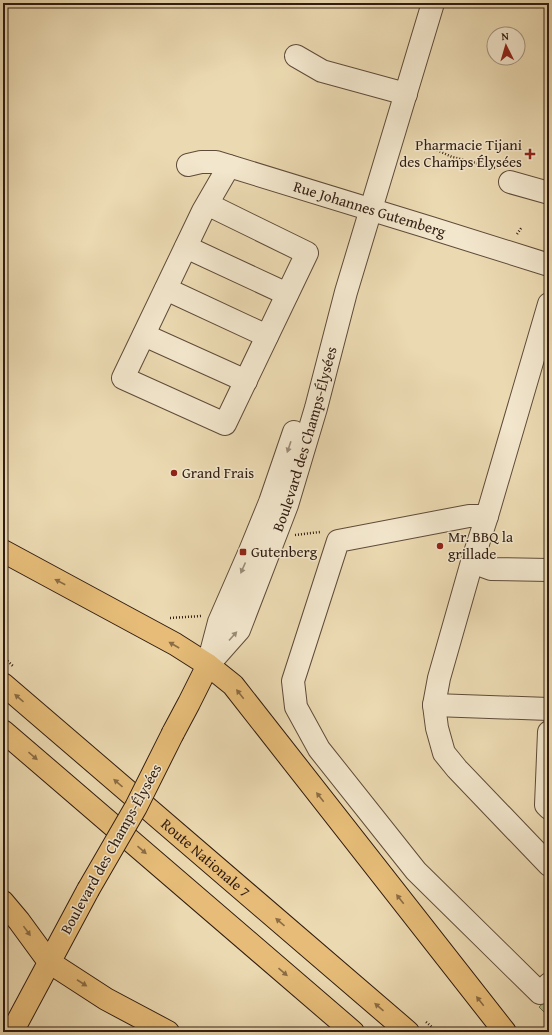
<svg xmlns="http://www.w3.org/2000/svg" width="552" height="1035" viewBox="0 0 552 1035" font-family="'Gentium Book Plus',serif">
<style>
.green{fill:#b3c08f;stroke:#726e50}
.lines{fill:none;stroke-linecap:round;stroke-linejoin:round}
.minor-casing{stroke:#5f4b39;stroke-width:24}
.major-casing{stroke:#301c11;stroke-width:24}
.path{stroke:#301c11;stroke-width:2.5;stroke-dasharray:1 2;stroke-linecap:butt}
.minor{stroke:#f2e6cc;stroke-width:22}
.major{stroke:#e6bc78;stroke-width:22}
.major-bridge-casing{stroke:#301c11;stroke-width:24;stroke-linecap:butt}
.major-bridge{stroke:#e6bc78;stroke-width:22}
.oneway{fill:#9b8b78}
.oneway2{fill:#8b6c44}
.poi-dot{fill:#8f2418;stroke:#f2e6cc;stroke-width:1.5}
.labels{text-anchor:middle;stroke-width:3;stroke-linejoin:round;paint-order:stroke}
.poi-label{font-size:15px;fill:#301c11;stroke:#f2e6cc;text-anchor:start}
.street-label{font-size:15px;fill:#301c11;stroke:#f2e6cc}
</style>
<rect width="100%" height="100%" fill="#ebd9b1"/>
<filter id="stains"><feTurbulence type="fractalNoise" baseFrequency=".005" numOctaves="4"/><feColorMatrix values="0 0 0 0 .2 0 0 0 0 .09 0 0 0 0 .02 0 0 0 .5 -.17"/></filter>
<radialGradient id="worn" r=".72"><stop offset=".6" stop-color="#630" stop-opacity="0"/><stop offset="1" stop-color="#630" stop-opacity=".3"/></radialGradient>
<polygon class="green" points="549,998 549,1017 539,1007"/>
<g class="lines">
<g class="minor-casing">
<g id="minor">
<polyline points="296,56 322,71 406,94"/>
<path id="s1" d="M188 165 201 162H216L431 228 549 265"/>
<polyline points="510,182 549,193"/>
<polyline points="207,204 307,253 225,424 123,378 203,211 229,166"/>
<polyline points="186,247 287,294"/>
<polyline points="166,289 267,336"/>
<polyline points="549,304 487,516 472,562 439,678 434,705 437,728 444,753 457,769 549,865"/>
<polyline points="144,335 246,381"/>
<polyline points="487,516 469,516 338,541 293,681 296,707 319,749 416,871 540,993 549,984"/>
<polyline points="472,562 491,569 549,570"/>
<polyline points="209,660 219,622 250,551 270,502 294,432"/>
<path id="s2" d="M208 665 239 630 287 505 316 408 346 292 433 3"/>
<polyline points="434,705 549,709"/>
<polyline points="549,732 546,805 549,808"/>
</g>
</g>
<g class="major-casing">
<g id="major">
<polyline points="3,551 175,644 208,665 233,685 505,1032"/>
<path id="s3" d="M3 684 408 1032"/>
<polyline points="3,731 353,1032"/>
<polyline points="173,733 189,703 208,665"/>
<polyline points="3,902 19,921 49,962 106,999 168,1032"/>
<polyline points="12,1032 88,890"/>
</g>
</g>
<g class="path">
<polyline points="426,145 452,157 496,168"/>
<polyline points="517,234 522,227"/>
<polyline points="295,535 320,532"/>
<polyline points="170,618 201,616"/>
<polyline points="3,657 13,666"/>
<polyline points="426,1022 438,1032"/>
</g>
<use href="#minor" class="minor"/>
<use href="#major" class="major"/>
<g class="major-bridge-casing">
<polyline id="major-bridge" points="88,890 136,807 173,733"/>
</g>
<use href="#major-bridge" class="major-bridge"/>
</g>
<defs><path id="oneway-solid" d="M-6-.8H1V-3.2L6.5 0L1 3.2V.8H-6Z"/></defs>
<g class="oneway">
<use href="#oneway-solid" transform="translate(289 447) rotate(109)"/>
<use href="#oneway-solid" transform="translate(243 568) rotate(114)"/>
<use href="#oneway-solid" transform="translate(233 636) rotate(-48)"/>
</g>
<g class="oneway2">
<use href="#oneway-solid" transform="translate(60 582) rotate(-152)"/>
<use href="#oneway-solid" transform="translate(174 645) rotate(-150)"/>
<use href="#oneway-solid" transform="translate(240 694) rotate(-128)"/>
<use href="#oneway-solid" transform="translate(19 698) rotate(-139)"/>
<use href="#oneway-solid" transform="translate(33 756) rotate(41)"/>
<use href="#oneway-solid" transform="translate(118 783) rotate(-139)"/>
<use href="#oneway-solid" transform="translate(320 797) rotate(-128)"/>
<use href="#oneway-solid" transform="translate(142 850) rotate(41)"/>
<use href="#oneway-solid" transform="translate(400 899) rotate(-128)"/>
<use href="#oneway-solid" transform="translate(280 922) rotate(-139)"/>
<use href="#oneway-solid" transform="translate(27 931) rotate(54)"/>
<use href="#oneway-solid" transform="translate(283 972) rotate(41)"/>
<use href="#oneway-solid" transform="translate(82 983) rotate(33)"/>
<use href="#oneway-solid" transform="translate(480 1001) rotate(-128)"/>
<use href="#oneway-solid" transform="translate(379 1007) rotate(-139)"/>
</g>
<g class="poi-dot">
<path d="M528 148h4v4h4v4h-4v4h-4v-4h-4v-4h4z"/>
<circle cx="174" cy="473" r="4"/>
<circle cx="440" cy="546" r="4"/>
<rect x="239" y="548" width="8" height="8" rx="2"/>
</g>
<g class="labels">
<g class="poi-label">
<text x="522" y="150" text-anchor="end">Pharmacie Tijani<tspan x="522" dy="17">des Champs Élysées</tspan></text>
<text x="182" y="478">Grand Frais</text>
<text x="448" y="542">Mr. BBQ la<tspan x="448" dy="17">grillade</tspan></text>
<text x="251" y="557">Gutenberg</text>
</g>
<g class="street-label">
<text dy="5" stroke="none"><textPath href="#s1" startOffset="189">Rue Johannes Gutemberg</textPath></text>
<text dy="5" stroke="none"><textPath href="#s2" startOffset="249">Boulevard des Champs-Élysées</textPath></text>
<text transform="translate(111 849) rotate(-61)" y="5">Boulevard des Champs-Élysées</text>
<text dy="5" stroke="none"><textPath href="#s3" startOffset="267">Route Nationale 7</textPath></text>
</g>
</g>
<rect width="552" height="1035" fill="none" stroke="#ebd9b1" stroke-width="16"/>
<rect x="4" y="4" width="544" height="1027" fill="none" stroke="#301c11" stroke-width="2"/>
<rect x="8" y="8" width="536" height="1019" fill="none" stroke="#301c11"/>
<g transform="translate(506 46) rotate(355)"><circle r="19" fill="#f2e6cc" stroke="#a49581"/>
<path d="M0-3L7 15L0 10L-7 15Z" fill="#8f2418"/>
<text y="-6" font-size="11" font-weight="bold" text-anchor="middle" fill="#301c11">N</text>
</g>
<rect width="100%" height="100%" filter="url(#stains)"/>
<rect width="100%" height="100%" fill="url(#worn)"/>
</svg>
